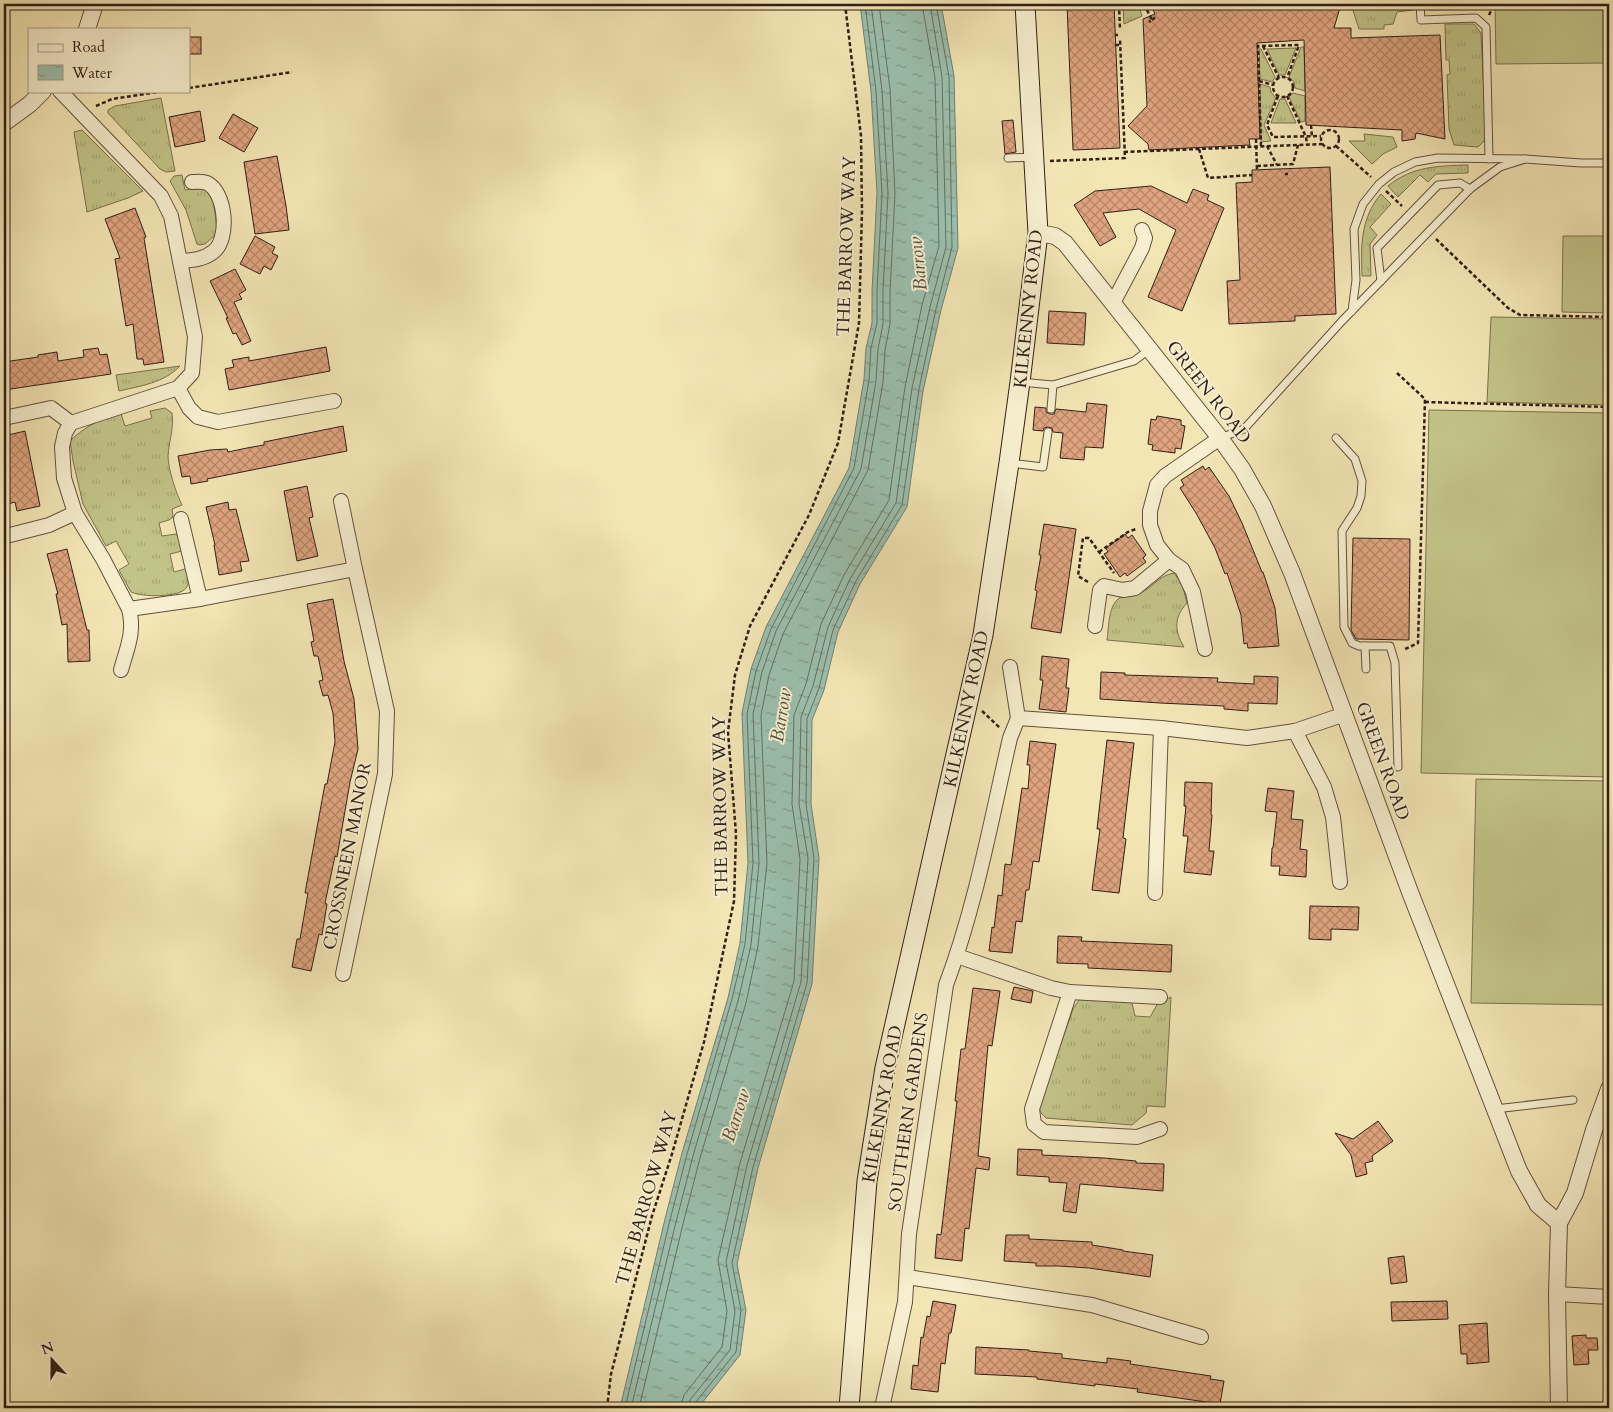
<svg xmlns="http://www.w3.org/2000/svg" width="1613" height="1412" viewBox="0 0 1613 1412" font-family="Cardo,serif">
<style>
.grass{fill:url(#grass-tufts);stroke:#7a714e}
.pitch{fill:#c2c388;stroke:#7a714e}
.water{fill:url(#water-ripples);stroke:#718071}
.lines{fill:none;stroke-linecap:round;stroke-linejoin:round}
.shore{stroke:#667062;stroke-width:1}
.building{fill:url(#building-cross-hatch);stroke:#311f15}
.service-casing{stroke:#62513d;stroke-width:9}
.minor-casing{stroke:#62513d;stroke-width:16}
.tertiary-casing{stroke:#62513d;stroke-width:18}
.secondary-casing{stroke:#311f15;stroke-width:21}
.path{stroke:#311f15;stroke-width:2.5;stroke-dasharray:4 2.5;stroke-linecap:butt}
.service{stroke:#f7efcf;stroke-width:7}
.minor{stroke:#f7efcf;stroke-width:14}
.tertiary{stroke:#f7efcf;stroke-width:16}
.secondary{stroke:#f7efcf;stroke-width:19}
.labels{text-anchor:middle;stroke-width:4;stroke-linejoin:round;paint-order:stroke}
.street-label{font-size:18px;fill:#311f15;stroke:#f7efcf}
.water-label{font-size:19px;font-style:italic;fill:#514f43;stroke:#f7efcf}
</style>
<defs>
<pattern id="grass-tufts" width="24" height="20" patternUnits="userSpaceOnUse" patternTransform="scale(1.25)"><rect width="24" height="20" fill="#c2c388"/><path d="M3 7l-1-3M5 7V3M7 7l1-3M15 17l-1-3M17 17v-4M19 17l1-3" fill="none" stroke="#a7a774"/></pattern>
<pattern id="water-ripples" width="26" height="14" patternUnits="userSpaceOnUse" patternTransform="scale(1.25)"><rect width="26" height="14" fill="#9bc0ae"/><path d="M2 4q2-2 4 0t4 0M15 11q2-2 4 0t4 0" fill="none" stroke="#7f9b8c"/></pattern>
<pattern id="building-cross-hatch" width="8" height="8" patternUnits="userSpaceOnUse" patternTransform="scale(1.25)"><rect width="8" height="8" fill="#dfa47f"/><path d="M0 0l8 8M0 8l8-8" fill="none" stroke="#b58567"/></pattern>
</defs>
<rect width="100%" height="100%" fill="#f3e6b5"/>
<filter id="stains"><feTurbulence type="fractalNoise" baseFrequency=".004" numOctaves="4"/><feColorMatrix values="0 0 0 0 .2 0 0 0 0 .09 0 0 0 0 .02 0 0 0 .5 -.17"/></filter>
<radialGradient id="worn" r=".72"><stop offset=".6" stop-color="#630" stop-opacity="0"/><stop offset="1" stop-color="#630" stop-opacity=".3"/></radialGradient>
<g class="grass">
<polygon points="1123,4 1138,4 1142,16 1124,24"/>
<polygon points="1351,4 1412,4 1413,10 1397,12 1393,24 1384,25 1384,29 1359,29"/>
<polygon points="1430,4 1483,4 1483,9 1429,10"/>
<polygon points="1445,24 1474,24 1481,33 1486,137 1484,141 1478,147 1454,145 1449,129 1447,75 1450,74 1449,60 1446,60"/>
<polygon points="1301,47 1304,47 1305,91 1295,88 1294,82 1289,77"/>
<polygon points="1296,48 1285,75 1279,75 1267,49"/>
<polygon points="1259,49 1261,49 1275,77 1272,82 1260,79"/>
<polygon points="1260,84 1270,87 1271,92 1276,98 1264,125 1271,141 1261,142"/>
<polygon points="1293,93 1305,96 1305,121 1301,122 1289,97"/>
<polygon points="161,98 175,171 166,172 160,169 108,113 108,110 115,106"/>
<polygon points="1280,99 1285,99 1296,123 1271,123"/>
<polygon points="82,130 143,191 128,198 87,212 74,132"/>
<polygon points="1364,134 1393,137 1397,147 1383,154 1372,164 1349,141 1365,141"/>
<path d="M1468 165V173L1436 174 1428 182 1420 175 1398 197 1388 186C1412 166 1438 166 1468 165Z"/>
<polygon points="182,175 185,190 206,188 213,196 217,229 216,234 205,244 200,245 197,244 186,210 170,181 174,176"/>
<path d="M1381 194 1391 204 1370 227 1377 235 1370 244 1371 276H1362C1361 246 1360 219 1381 194Z"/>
<path d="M180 366C164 383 140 386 119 391L116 375Z"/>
<path d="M165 408 172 413C174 428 169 441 168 456 168 469 176 493 182 505L172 509 173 517 169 520 159 523 162 536 176 534 180 539 182 551 170 554 174 572 185 569C187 575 191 582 186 588 179 598 141 597 131 592L119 570 129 564 116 541 106 546 83 504 73 461 70 441C88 424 98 421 121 414L125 426 152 418 150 411Z"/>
<path d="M1174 573 1182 584 1187 603C1174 617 1174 630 1184 647L1107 640C1109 626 1108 604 1121 597 1129 594 1137 595 1144 591 1156 584 1159 576 1174 573Z"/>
<path d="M1081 997 1129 1000 1132 1003 1135 1016 1150 1017 1158 1003 1171 997 1165 1107 1147 1106 1146 1113 1132 1125 1046 1118C1039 1112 1038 1108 1041 1100L1073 1009Z"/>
</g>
<g class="pitch">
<polygon points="1495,4 1609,4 1609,63 1496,64"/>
<polygon points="1563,236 1609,236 1609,313 1562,312"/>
<polygon points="1491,317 1609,319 1609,405 1487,402"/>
<polygon points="1429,410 1609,413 1609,777 1421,773"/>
<polygon points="1476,779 1609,781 1609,1005 1471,1003"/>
</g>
<polygon class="water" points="860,4 941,4 954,76 958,248 941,310 923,391 907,507 860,584 838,632 824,690 812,720 811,804 819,858 812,984 758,1168 737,1264 746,1310 740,1355 698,1408 620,1408 665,1219 682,1153 728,998 740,943 748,863 742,713 751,669 766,627 849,468 864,379 866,348 872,323 872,291 877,193 871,91"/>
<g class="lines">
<g class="shore">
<polyline points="625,1408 670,1220 687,1154 732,999 745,944 753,863 747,714 756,671 771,629 854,468 869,380 871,348 877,323 877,291 882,193 876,91 865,4"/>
<polyline points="631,1408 676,1222 693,1156 738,1001 751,945 759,863 753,714 762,672 776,631 861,469 876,381 878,349 883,324 883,291 888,193 882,90 871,4"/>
<polyline points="639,1408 683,1224 700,1158 746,1003 758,946 767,863 761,715 769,675 783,634 868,470 883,382 885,350 890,324 890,292 895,194 890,89 879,4"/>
<polyline points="680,1408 684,1395 722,1347 727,1311 718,1260 740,1163 794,981 800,859 792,804 794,715 806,684 821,624 844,575 889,500 905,387 922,305 939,246 935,78 922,4"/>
<polyline points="688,1408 690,1400 730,1350 735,1311 726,1262 747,1165 801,982 808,858 799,804 801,717 813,686 828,627 850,579 896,503 912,388 930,307 946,247 942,77 930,4"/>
<polyline points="694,1408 695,1403 736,1352 741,1310 732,1263 753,1167 807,983 814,858 806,804 807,719 819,688 833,630 856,581 902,505 919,389 936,309 952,247 949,77 936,4"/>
</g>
</g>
<g class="building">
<polygon points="1067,4 1114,4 1120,148 1073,150"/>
<polygon points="1169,4 1341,4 1334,28 1351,28 1351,38 1440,35 1445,139 1416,133 1415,139 1402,141 1402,130 1306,125 1304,40 1257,43 1260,139 1249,139 1250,145 1149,150 1148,144 1128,126 1147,106 1143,19 1155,14 1152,7 1168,6"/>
<rect x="189" y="37" width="12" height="17"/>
<polygon points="200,111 205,141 175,147 169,117"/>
<polygon points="233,114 258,128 244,152 219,138"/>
<polygon points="1013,120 1016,152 1005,154 1002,121"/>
<polygon points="277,156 286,206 289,230 255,234 244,162"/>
<polygon points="1330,167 1336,314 1295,316 1295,321 1229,324 1227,281 1240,280 1236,183 1252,182 1252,170"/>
<polygon points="1151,186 1187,203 1193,189 1209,195 1207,200 1224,208 1182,311 1148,297 1176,230 1139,209 1103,213 1116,237 1100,246 1074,205 1095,191"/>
<polygon points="135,208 146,237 144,238 164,362 144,365 143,359 137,359 133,324 126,326 115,259 120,258 105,219"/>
<polygon points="255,236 275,247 272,253 278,256 271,270 264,266 260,274 240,264"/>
<polygon points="235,269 246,290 239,294 242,299 234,302 251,341 242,345 236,333 233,334 226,318 228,318 210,281"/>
<polygon points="1049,311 1086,313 1084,345 1047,343"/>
<polygon points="326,347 330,371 229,390 225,369 234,367 232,360 249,357 249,361"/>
<polygon points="98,348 100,355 107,354 111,374 4,390 4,362 38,357 38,355 57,352 58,361 84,357 83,350"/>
<polygon points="1087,403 1107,405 1103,448 1085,447 1084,460 1060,458 1063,433 1053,432 1052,428 1048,427 1044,428 1043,431 1033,430 1035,407 1046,408 1046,412 1050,414 1054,414 1056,409 1086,412"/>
<polygon points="1157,416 1181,420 1181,425 1185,426 1181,449 1175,448 1175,453 1152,450 1153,445 1148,444 1151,419 1156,420"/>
<polygon points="343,426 347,451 207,479 208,481 191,484 190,476 182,477 178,456 210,450 227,449 228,452 247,448 264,445 264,442"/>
<polygon points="25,431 40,506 17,511 15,502 8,504 4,484 4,436"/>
<polygon points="1203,466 1205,470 1209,467 1229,496 1242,523 1262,572 1263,572 1275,608 1279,646 1248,648 1247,643 1244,644 1241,615 1227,573 1225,574 1215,548 1196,513 1180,488 1184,485 1181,480"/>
<polygon points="307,486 313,517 309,518 318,556 297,561 284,491"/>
<polygon points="228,502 229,510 236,509 249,561 240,562 242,571 219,575 214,545 215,545 206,507"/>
<polygon points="1044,524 1076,529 1061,633 1031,628 1037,591 1035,590 1041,555 1039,555"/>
<polygon points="1125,534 1128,538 1132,535 1146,555 1143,558 1146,562 1127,576 1125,573 1120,577 1104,554 1108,552 1106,548"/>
<polygon points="1353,538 1410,539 1409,640 1356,639 1351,630"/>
<polygon points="67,549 87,630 89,630 90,661 68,662 67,624 62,625 56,594 58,594 47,554"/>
<polygon points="333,599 344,661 354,699 358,749 350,782 337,857 335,856 325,903 327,904 322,935 319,934 311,971 292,967 297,939 300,939 308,893 305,893 325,784 327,784 335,742 333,713 328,695 323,696 319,681 323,680 318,656 314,656 311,642 314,641 307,604"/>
<polygon points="1042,656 1069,659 1066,688 1069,688 1066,712 1039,709 1043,680 1040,680"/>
<polygon points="1101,672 1125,673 1125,675 1218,678 1217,682 1254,684 1254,676 1278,677 1277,704 1248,703 1248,711 1224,709 1224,706 1160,703 1100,699"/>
<polygon points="1107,740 1134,743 1123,838 1126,839 1119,893 1092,890 1100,829 1097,829"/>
<polygon points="1030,741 1056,744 1039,862 1033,861 1029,890 1026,890 1022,922 1016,921 1012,953 989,951 992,927 994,928 998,895 1002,896 1005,864 1011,865 1022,788 1028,789 1030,765 1027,765"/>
<polygon points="1185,782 1212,783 1211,815 1212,815 1209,851 1214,851 1211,875 1184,872 1188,836 1183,836 1186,806 1184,806"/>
<polygon points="1268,788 1294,791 1291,819 1303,820 1300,849 1307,850 1306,877 1279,875 1280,866 1271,866 1272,848 1273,848 1277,812 1265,811"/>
<polygon points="1310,906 1359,907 1358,930 1331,929 1331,940 1309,939"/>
<polygon points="1058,936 1082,937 1081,941 1172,945 1171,972 1088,968 1088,964 1057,963"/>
<polygon points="1014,987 1033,991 1031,1003 1011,999"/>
<polygon points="973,988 1000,991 992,1046 988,1045 978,1156 990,1158 989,1170 976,1168 969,1229 965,1228 962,1261 935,1258 937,1234 941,1235 957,1101 955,1101 961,1049 965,1049"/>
<polygon points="1378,1121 1393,1141 1372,1156 1373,1161 1365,1163 1367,1174 1356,1177 1351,1155 1335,1133 1353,1139"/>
<polygon points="1018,1149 1042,1150 1042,1155 1104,1158 1136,1161 1136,1163 1164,1164 1163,1191 1080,1184 1076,1213 1063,1211 1067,1183 1049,1182 1049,1177 1017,1175"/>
<polygon points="1006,1235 1029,1235 1029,1239 1092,1242 1092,1245 1123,1250 1123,1251 1153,1255 1150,1277 1089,1268 1059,1266 1036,1266 1036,1263 1004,1261"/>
<polygon points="1404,1256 1407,1282 1391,1284 1388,1258"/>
<polygon points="933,1301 956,1305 951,1333 949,1333 945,1364 941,1363 938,1392 911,1389 913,1365 918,1366 921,1337 923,1338 927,1316 930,1317"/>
<polygon points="1447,1301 1448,1319 1392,1321 1391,1302"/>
<polygon points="1487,1323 1489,1362 1467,1364 1467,1354 1461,1354 1459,1325"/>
<polygon points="1586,1335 1586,1338 1597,1338 1598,1350 1588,1350 1589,1364 1574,1365 1572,1336"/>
<polygon points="976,1347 1029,1350 1029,1351 1062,1354 1062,1358 1107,1363 1107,1358 1131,1361 1130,1364 1211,1376 1210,1379 1224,1381 1220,1404 1137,1392 1138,1389 1095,1384 1095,1386 1037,1379 1037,1377 975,1374"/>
</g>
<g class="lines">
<g class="service-casing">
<g id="service">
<polyline points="1420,4 1421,20 1476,18 1486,27 1489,159"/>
<polyline points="1008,158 1033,157"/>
<polyline points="1381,281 1377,248 1438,185 1460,183 1470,189"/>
<polyline points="1352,311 1356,280 1354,229 1363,204 1379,184 1394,172 1415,162 1438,158 1525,159 1581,163 1609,163"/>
<polyline points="1020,382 1053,385 1051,409"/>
<polyline points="1053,385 1134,361 1150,349"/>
<polyline points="1220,438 1244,429 1342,321 1470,189 1500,167 1525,159"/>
<polyline points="1336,438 1355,459 1362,481 1361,496 1357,508 1342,531 1344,627 1352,643 1359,646 1390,646 1395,663 1398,767"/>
<polyline points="1010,463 1043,467 1048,432"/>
<polyline points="1365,646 1366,669"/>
<polyline points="1495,1109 1573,1100"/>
</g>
</g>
<g class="minor-casing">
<g id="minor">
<polyline points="60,91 161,196 171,216 195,337 192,373 178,388 71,423 65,433 62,447 64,478 75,513 103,559 129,609 200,599 355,569 387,711 385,774 343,974"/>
<path d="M180 261C191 260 203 260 213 252 230 240 226 192 207 183 202 181 197 182 192 182"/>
<polyline points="1113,303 1142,248 1145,238 1142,230"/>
<polyline points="178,388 189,408 198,417 218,422 334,401"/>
<polyline points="4,418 51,408 71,423"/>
<polyline points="341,501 355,569"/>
<polyline points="181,519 200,599"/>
<polyline points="10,535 49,525 75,513"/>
<polyline points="1095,626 1100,590 1104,586 1123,590 1135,588 1169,560"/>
<polyline points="1205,649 1193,592 1182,569 1169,560 1157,545 1150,525 1150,511 1157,485 1165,476 1220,438"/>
<polyline points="1010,667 1018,718 1161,728 1247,738 1295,731 1345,714"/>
<path d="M121 670C127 648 135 632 129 609"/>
<polyline points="1295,731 1324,787 1333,817 1340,882"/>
<polyline points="1155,893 1161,728"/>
<polyline points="957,956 1051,988 1070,992 1160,997"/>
<polyline points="1070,992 1032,1109 1034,1124 1044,1132 1137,1137 1160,1129"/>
<polyline points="907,1277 1092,1305 1201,1337"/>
<polyline points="1557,1294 1609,1297"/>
<path d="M882 1408 905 1302 909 1234 946 985C976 905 991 821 1010 738L1018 718"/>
</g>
</g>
<g class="tertiary-casing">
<g id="tertiary">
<polyline points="87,29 95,4"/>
<polyline points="4,123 30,104 43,91"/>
<polyline points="1038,233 1055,236 1065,243 1220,438 1242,469 1263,506 1292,573 1410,892 1519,1171 1538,1205 1559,1223"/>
<polyline points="1559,1408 1557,1294 1559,1223 1575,1193 1594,1130 1609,1089"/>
</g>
</g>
<g class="secondary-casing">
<polyline id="secondary" points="849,1408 867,1181 885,1068 983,635 1009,463 1020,382 1038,233 1025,4"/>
</g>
<g class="path">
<polyline points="1119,4 1120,30"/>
<polyline points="1144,4 1152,20 1149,22"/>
<polyline points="1159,4 1161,6"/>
<polyline points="1489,15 1491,11 1491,4"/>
<polyline points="1152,20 1157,16"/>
<polyline points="1115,35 1118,35"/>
<polyline points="1115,45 1120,45"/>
<polyline points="1263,46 1279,78"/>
<circle cx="1283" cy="87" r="10"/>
<polyline points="1259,81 1273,85"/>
<polyline points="189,88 292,72"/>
<polyline points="1278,96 1267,125 1273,137 1321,136"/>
<polyline points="1287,96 1306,137 1307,144"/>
<polyline points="96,106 112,99 165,91"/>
<polyline points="1311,125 1312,137"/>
<circle cx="1330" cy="139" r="9"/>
<polyline points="1256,139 1257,170"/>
<polyline points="1261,146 1258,46 1299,45 1287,78"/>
<polyline points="1267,146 1277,165"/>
<polyline points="1336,146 1371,177"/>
<polyline points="1199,149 1208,178 1252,175"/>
<polyline points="1124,152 1322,144"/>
<polyline points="1050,161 1125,158 1120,40"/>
<polyline points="1257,166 1293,164 1298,145"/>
<polyline points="1285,174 1288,174"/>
<polyline points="1386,191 1402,206"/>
<polyline points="1436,239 1508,308 1520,315 1609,317"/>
<polyline points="1397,373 1425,399 1418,643 1403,650"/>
<polyline points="1425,402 1609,407"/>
<polyline points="1099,552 1128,532 1136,529"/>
<polyline points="1088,582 1078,576 1083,538 1089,538 1114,573"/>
<polyline points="982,711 1000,728"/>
<polyline points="607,1408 611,1374 652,1216 672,1154 704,1042 734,901 736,834 728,732 735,675 750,626 809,515 838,443 859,323 862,211 861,136 845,4"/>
</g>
<use href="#service" class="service"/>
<use href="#minor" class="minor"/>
<use href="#tertiary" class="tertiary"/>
<use href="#secondary" class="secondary"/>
</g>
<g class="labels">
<g class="street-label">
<text transform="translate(846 246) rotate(-88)" y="6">THE BARROW WAY</text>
<text transform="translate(1028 309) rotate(-84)" y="6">KILKENNY ROAD</text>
<text transform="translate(1209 392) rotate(52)" y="6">GREEN ROAD</text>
<text transform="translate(966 709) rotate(-78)" y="6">KILKENNY ROAD</text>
<text transform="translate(1383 761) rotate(70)" y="6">GREEN ROAD</text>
<text transform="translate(720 806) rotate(-91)" y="6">THE BARROW WAY</text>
<text transform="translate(347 856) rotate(-79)" y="6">CROSSNEEN MANOR</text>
<text transform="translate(882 1104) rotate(-80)" y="6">KILKENNY ROAD</text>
<text transform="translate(908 1112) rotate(-82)" y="6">SOUTHERN GARDENS</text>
<text transform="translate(646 1198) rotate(-74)" y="6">THE BARROW WAY</text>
</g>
<g class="water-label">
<text transform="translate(917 264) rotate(-96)" y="7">Barrow</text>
<text transform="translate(780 715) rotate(-81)" y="7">Barrow</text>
<text transform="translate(735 1115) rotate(-72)" y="7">Barrow</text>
</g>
</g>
<rect width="1613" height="1412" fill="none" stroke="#f3e6b5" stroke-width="20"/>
<rect x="5" y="5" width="1603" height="1402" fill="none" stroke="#311f15" stroke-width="2.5"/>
<rect x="10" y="10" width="1593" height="1392" fill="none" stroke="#311f15"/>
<rect x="28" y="28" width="162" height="65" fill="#f7efcf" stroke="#a89c85"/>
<rect x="38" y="44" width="25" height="8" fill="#f7efcf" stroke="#a89c85"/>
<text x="72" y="52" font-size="15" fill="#311f15">Road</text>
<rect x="38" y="65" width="25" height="15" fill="url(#water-ripples)" stroke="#a89c85"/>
<text x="72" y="78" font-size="15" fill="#311f15">Water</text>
<g transform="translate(52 1360) rotate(339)" stroke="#f7efcf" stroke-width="4" paint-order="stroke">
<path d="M0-4L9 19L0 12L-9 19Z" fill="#311f15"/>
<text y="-8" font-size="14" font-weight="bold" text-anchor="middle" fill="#311f15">N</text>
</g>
<rect width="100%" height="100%" filter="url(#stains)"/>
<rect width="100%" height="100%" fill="url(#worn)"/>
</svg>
